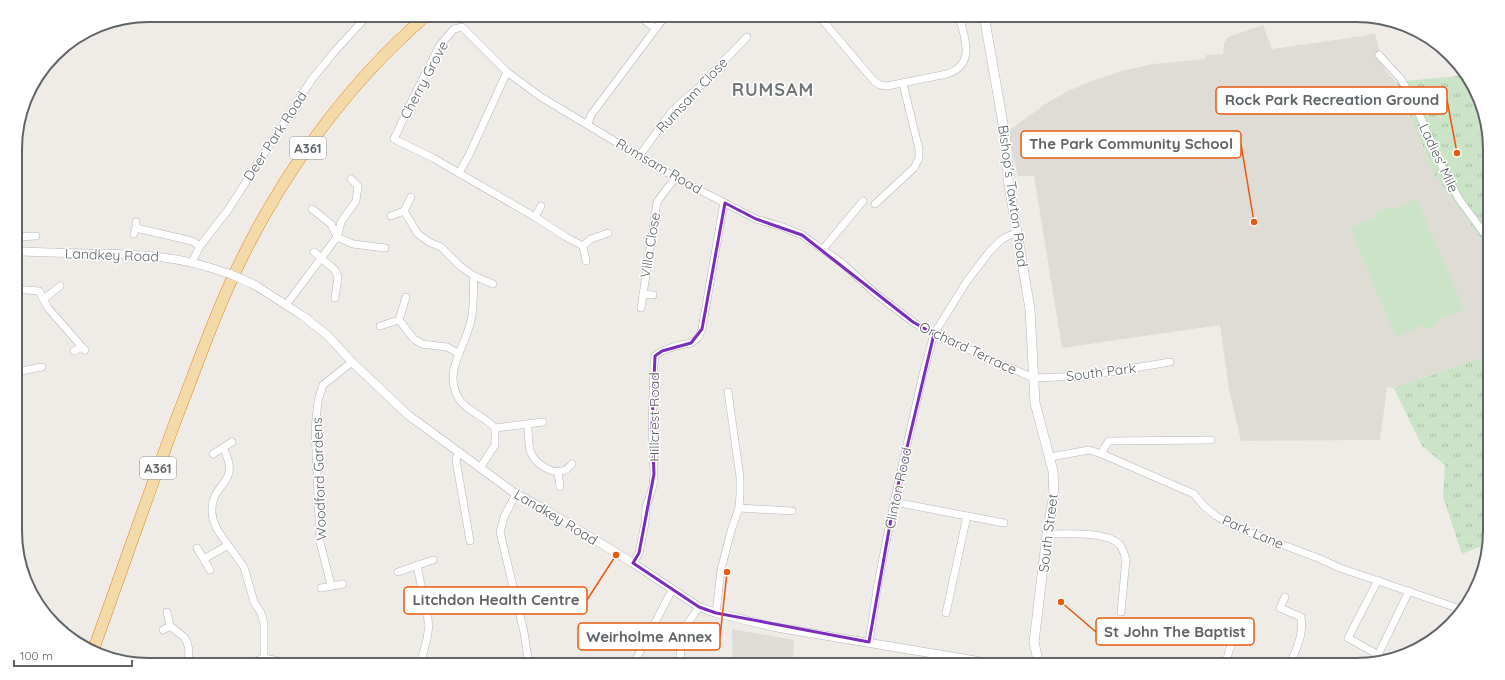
<svg xmlns="http://www.w3.org/2000/svg" width="1505" height="680" viewBox="0 0 1505 680" font-family="Quicksand,sans-serif">
<style>
.education{fill:#dfdcd6}
.grass{fill:url(#grass-tufts)}
.pitch{fill:#cbe4c7}
.lines{fill:none;stroke-linecap:round;stroke-linejoin:round}
.minor-casing{stroke:#b2b5b8;stroke-width:8}
.tertiary-casing{stroke:#b2b5b8;stroke-width:9}
.secondary-casing{stroke:#b2b5b8;stroke-width:10}
.trunk-casing{stroke:#de8519;stroke-width:12}
.minor{stroke:#fff;stroke-width:7}
.tertiary{stroke:#fff;stroke-width:8}
.secondary{stroke:#fff;stroke-width:9}
.trunk{stroke:#f4daa8;stroke-width:11}
.tertiary-bridge-casing{stroke:#b2b5b8;stroke-width:9;stroke-linecap:butt}
.tertiary-bridge{stroke:#fff;stroke-width:8}
.marked{fill:none;stroke:#7b2cbf;stroke-width:3;stroke-linejoin:round}
.labels{text-anchor:middle;stroke-width:3;stroke-linejoin:round;paint-order:stroke}
.shield{fill:#fff;stroke:#8f9294;stroke-width:1}
.shield-label{font-size:13px;font-weight:bold;fill:#5f6366}
.street-label{font-size:14px;fill:#5f6366;stroke:#fff}
.district-label{font-size:18px;font-weight:bold;letter-spacing:1px;fill:#707578;stroke:#fff}
.rim{fill:none;stroke:#5f6366;stroke-width:2}
.leader{fill:none;stroke:#e8590c;stroke-width:1.5}
.callout-dot{fill:#e8590c;stroke:#fff;stroke-width:1.5}
.callout{fill:#fff;stroke:#e8590c;stroke-width:1.5}
.callout-label{font-size:15px;text-anchor:middle;font-weight:bold;fill:#5f6366}
</style>
<defs>
<pattern id="grass-tufts" width="24" height="20" patternUnits="userSpaceOnUse"><rect width="24" height="20" fill="#cbe4c7"/><path d="M3 7l-1-3M5 7V3M7 7l1-3M15 17l-1-3M17 17v-4M19 17l1-3" fill="none" stroke="#a8bca5"/></pattern>
</defs>
<rect width="100%" height="100%" fill="#efece8"/>
<g class="education">
<polygon points="1263,25 1272,49 1363,36 1375,33 1385,70 1396,82 1434,174 1489,250 1490,355 1394,388 1387,387 1380,440 1241,441 1229,389 1220,325 1062,348 1034,176 1018,176 1008,131 1047,103 1068,91 1092,81 1118,72 1153,64 1204,59 1206,55 1223,54 1224,43 1228,37"/>
<polygon points="732,629 794,640 793,665 733,665"/>
</g>
<g class="grass">
<polygon points="1466,75 1489,132 1489,250 1434,174 1396,82"/>
<polygon points="1490,355 1490,531 1487,544 1462,554 1443,497 1445,465 1422,446 1394,388"/>
</g>
<g class="pitch">
<polygon points="1473,97 1474,97 1489,132 1489,202 1488,202"/>
<polygon points="1417,199 1464,309 1437,320 1438,324 1425,330 1423,325 1396,337 1350,228 1376,217 1375,213 1389,207 1391,210"/>
</g>
<g class="lines">
<g class="minor-casing">
<g id="minor">
<polyline points="637,15 656,29"/>
<path d="M818 15 874 81 880 85 887 86 947 74C977 64 964 37 959 15"/>
<polyline points="1379,55 1401,79 1412,98 1444,171 1459,199 1489,240"/>
<polyline points="588,124 591,115 666,15"/>
<polyline points="640,155 672,111 697,89 747,37"/>
<polyline points="459,173 469,155 507,72"/>
<polyline points="411,197 404,211 418,234 429,242 441,247 460,266 474,276 493,284"/>
<polyline points="875,204 914,168 919,158 919,149 903,84"/>
<polyline points="312,209 331,224 337,237 353,244 385,248"/>
<polyline points="391,216 404,211"/>
<polyline points="535,217 541,206"/>
<polyline points="136,228 192,241 200,246"/>
<polyline points="608,233 591,239 583,246 566,237 535,217 433,158 394,139 416,92 440,45 454,29 462,27 507,72 541,97 676,178 756,219 783,227 802,235 842,263 876,294 913,322 934,334 1033,378 1086,376 1170,362"/>
<polyline points="134,234 136,228 136,222"/>
<polyline points="16,237 36,236"/>
<polyline points="583,246 586,261"/>
<polyline points="823,249 863,201"/>
<polyline points="314,252 335,270 338,277 335,298"/>
<polyline points="192,262 200,246 228,210 312,79 335,51 368,15"/>
<path d="M474 276C473 289 474 302 472 315 469 343 442 369 458 397 465 411 485 416 495 428V445L480 468"/>
<polyline points="16,289 39,291 48,308 82,347"/>
<polyline points="643,294 653,295"/>
<polyline points="406,297 399,320 414,339 422,344 447,347 458,353"/>
<polyline points="44,299 60,286"/>
<polyline points="286,305 337,237 341,222 356,201 358,186 351,179"/>
<polyline points="641,308 657,202 669,186 676,178"/>
<polyline points="380,326 399,320"/>
<polyline points="74,351 82,347 85,350"/>
<polyline points="16,372 42,367"/>
<path d="M528 425C528 434 528 444 531 453 535 463 551 474 562 471 566 471 569 467 572 464"/>
<polyline points="495,428 543,422"/>
<polyline points="459,452 456,460 470,541"/>
<polyline points="213,454 232,442"/>
<polyline points="1102,454 1104,448 1109,441 1211,440"/>
<polyline points="1050,457 1089,450 1102,454 1194,494 1204,506 1216,516 1243,530 1318,558 1340,568 1463,610"/>
<polyline points="558,472 560,487"/>
<polyline points="516,494 504,517 500,532 524,632 529,665"/>
<polyline points="894,502 1004,523"/>
<polyline points="739,508 792,511"/>
<path d="M1047 534C1065 534 1108 531 1120 545 1123 549 1124 554 1126 559L1121 612"/>
<polyline points="228,545 244,567 254,602 261,613 264,624 264,658"/>
<polyline points="197,548 210,570"/>
<path d="M204 559 228 545C220 534 211 523 212 508 213 482 242 483 223 448"/>
<polyline points="633,563 639,553 645,523 646,507 653,486 654,474 652,425 654,365 655,356 662,351 676,346 691,343 698,338 702,329 723,208 725,203"/>
<polyline points="417,565 429,625 427,639 420,665"/>
<polyline points="398,572 433,560"/>
<polyline points="1378,580 1348,638 1384,658"/>
<polyline points="331,585 320,542 315,429 318,401 323,385 352,362"/>
<polyline points="321,588 343,584"/>
<path d="M1285 597 1280 608 1301 617C1304 636 1296 648 1290 665"/>
<polyline points="167,612 170,626 184,637 187,642 189,650 188,665"/>
<polyline points="716,613 721,570 731,531 739,508 740,494 740,477 728,392"/>
<polyline points="946,613 967,516"/>
<polyline points="163,630 170,626"/>
<polyline points="869,642 878,583 894,502 923,374 934,334 967,281 990,251 1001,240 1008,236 1017,233"/>
<polyline points="1378,655 1409,591"/>
<polyline points="244,665 264,658 299,665"/>
<polyline points="633,665 672,590"/>
<polyline points="680,665 681,643 686,626 699,607"/>
<polyline points="1225,665 1237,624"/>
</g>
</g>
<g class="tertiary-casing">
<g id="tertiary">
<path d="M16 251C80 256 146 248 208 267"/>
<polyline points="255,285 303,316 327,335 352,362 408,415 516,494 541,507 633,563 699,607 716,613 774,627 1002,665"/>
</g>
</g>
<g class="secondary-casing">
<polyline id="secondary" points="984,15 1007,147 1008,179 1030,309 1035,403 1053,471 1054,495 1047,534 1034,642 1039,665"/>
</g>
<g class="trunk-casing">
<path id="trunk" d="M93 651C121 573 148 495 177 417 194 374 209 330 228 288 273 186 343 87 427 15"/>
</g>
<use href="#minor" class="minor"/>
<use href="#tertiary" class="tertiary"/>
<use href="#secondary" class="secondary"/>
<use href="#trunk" class="trunk"/>
<g class="tertiary-bridge-casing">
<polyline id="tertiary-bridge" points="208,267 230,274 255,285"/>
</g>
<use href="#tertiary-bridge" class="tertiary-bridge"/>
</g>
<path class="marked" d="M725 203 756 219 802 235 913 322 934 334 894 502 869 642 716 613 699 607 633 563 639 553 654 474 652 425 655 356 662 351 691 343 702 329Z"/>
<g class="labels">
<g class="shield">
<rect x="290" y="137" width="36" height="22" rx="3"/>
<rect x="140" y="457" width="36" height="22" rx="3"/>
</g>
<g class="shield-label">
<text x="308" y="153">A361</text>
<text x="158" y="473">A361</text>
</g>
<g class="street-label">
<text transform="translate(424 80) rotate(-62)" y="5">Cherry Grove</text>
<text transform="translate(692 95) rotate(-47)" y="5">Rumsam Close</text>
<text transform="translate(275 136) rotate(-57)" y="5">Deer Park Road</text>
<text transform="translate(1439 158) rotate(65)" y="5">Ladies' Mile</text>
<text transform="translate(659 166) rotate(30)" y="5">Rumsam Road</text>
<text transform="translate(1013 196) rotate(82)" y="5">Bishop's Tawton Road</text>
<text transform="translate(650 245) rotate(-81)" y="5">Villa Close</text>
<text transform="translate(112 255) rotate(2)" y="5">Landkey Road</text>
<text transform="translate(968 348) rotate(25)" y="5">Orchard Terrace</text>
<text transform="translate(1101 372) rotate(-7)" y="5">South Park</text>
<text transform="translate(654 417) rotate(-90)" y="5">Hillcrest Road</text>
<text transform="translate(319 479) rotate(-92)" y="5">Woodford Gardens</text>
<text transform="translate(898 488) rotate(-78)" y="5">Clinton Road</text>
<text transform="translate(556 517) rotate(31)" y="5">Landkey Road</text>
<text transform="translate(1253 532) rotate(23)" y="5">Park Lane</text>
<text transform="translate(1048 533) rotate(-83)" y="5">South Street</text>
</g>
<g class="district-label">
<text x="773" y="96">RUMSAM</text>
</g>
</g>
<path d="M0 0H1505V680H0ZM149 22H1356A127 127 0 0 1 1483 149V531A127 127 0 0 1 1356 658H149A127 127 0 0 1 22 531V149A127 127 0 0 1 149 22Z" fill="#fff" fill-rule="evenodd"/>
<path class="rim" d="M149 22H1356A127 127 0 0 1 1483 149V531A127 127 0 0 1 1356 658H149A127 127 0 0 1 22 531V149A127 127 0 0 1 149 22Z"/>
<path class="leader" d="M1457 153L1447 100M1254 222L1241 144M616 555L587 600M1061 602L1096 632M727 572L720 637"/>
<g class="callout-dot">
<circle cx="1457" cy="153" r="4"/>
<circle cx="1254" cy="222" r="4"/>
<circle cx="616" cy="555" r="4"/>
<circle cx="1061" cy="602" r="4"/>
<circle cx="727" cy="572" r="4"/>
</g>
<g class="callout">
<rect x="1216" y="87" width="231" height="27" rx="4"/>
<rect x="1021" y="131" width="220" height="27" rx="4"/>
<rect x="404" y="587" width="183" height="27" rx="4"/>
<rect x="1096" y="618" width="158" height="27" rx="4"/>
<rect x="578" y="623" width="142" height="27" rx="4"/>
</g>
<g class="callout-label">
<text x="1332" y="105">Rock Park Recreation Ground</text>
<text x="1131" y="149">The Park Community School</text>
<text x="496" y="605">Litchdon Health Centre</text>
<text x="1175" y="637">St John The Baptist</text>
<text x="649" y="642">Weirholme Annex</text>
</g>
<path d="M14 660v6h118v-6" fill="none" stroke="#5f6366" stroke-width="2"/>
<text x="20" y="660" font-size="12" fill="#5f6366" stroke="#ffffff" stroke-width="3" paint-order="stroke">100 m</text>
</svg>
